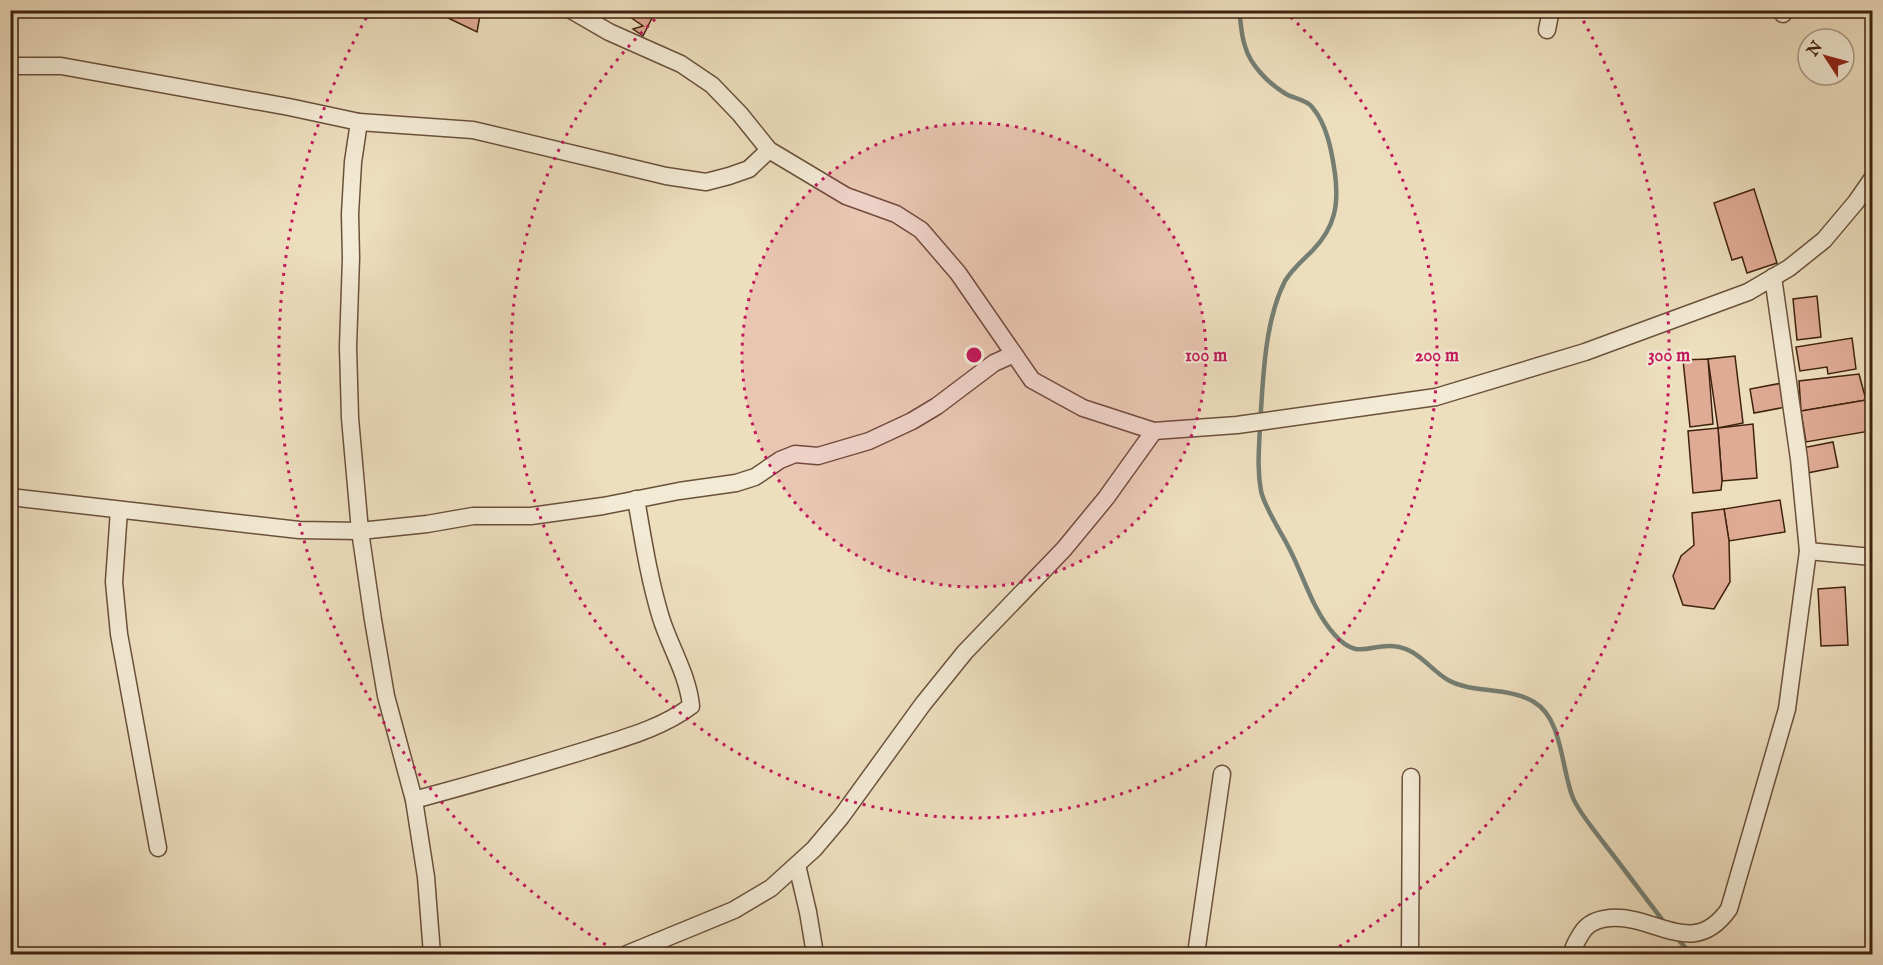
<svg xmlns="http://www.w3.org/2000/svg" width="1883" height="965" viewBox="0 0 1883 965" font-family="'IM FELL English',serif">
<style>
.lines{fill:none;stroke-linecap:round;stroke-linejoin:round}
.stream{stroke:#757e72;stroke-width:4.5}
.building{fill:#e0ab95;stroke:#3f220e;stroke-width:1.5}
.minor-casing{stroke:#6a513a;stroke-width:19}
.minor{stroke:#f3ead5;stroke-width:16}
.ring{fill:none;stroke:#c2185b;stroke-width:3;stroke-dasharray:3 6}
.centre{fill:#c2185b;stroke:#f3ead5;stroke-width:3}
.ring-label{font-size:18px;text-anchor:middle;font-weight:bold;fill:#c2185b;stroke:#f3ead5;stroke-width:4.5;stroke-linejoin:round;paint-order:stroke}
</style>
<rect width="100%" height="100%" fill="#eddebe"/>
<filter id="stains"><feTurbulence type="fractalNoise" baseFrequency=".00333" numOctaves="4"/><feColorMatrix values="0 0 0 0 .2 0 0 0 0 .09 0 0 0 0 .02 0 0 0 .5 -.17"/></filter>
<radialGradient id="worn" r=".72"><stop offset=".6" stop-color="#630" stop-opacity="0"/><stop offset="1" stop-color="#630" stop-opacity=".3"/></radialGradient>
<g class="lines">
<g class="stream">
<path d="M1239 10C1241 22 1241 35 1245 46 1250 65 1269 84 1286 94 1295 99 1307 100 1312 107 1327 124 1332 152 1335 174 1339 205 1335 227 1313 250 1303 260 1292 269 1285 281 1264 322 1263 381 1260 426 1259 449 1257 469 1261 491 1265 509 1282 533 1290 550 1304 577 1313 611 1334 634 1359 663 1371 641 1399 647 1419 651 1431 670 1448 680 1473 694 1507 686 1534 702 1563 719 1561 769 1573 798 1580 814 1593 828 1603 842 1624 869 1644 896 1664 922"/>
<polyline points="1675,936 1691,954"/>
</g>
</g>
<g class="building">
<polygon points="446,10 481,10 477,32 446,17"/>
<polygon points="620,10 656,10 643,36 633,29 643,26"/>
<polygon points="1754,189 1777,263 1747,273 1742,257 1732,260 1714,203"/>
<polygon points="1817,296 1821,337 1797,340 1793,299"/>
<polygon points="1852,338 1856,369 1828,374 1827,367 1800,371 1796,347"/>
<polygon points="1735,356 1743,423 1718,428 1708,359"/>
<polygon points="1708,359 1713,424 1690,427 1683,360"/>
<polygon points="1859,374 1866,400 1801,411 1799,381"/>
<polygon points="1782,383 1786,407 1754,413 1750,389"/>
<polygon points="1866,400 1870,431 1806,442 1801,411"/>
<polygon points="1753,424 1757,478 1722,481 1718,428"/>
<polygon points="1718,428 1722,481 1721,490 1693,493 1688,431"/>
<polygon points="1833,442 1838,467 1807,473 1802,448"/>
<polygon points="1780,500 1785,532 1729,541 1724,509"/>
<polygon points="1724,509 1729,541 1730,582 1714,609 1683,605 1673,576 1681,556 1694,545 1692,513"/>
<polygon points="1845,587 1848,645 1821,646 1818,589"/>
</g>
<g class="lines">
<g class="minor-casing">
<g id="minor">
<polyline points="571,10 609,32 681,64 712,85 740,114 769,150 846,196 896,214 921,230 958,273 1032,380 1083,408 1154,431 1237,425 1436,397 1585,352 1748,292 1789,268 1824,240 1856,202 1872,179"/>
<polyline points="1783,10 1783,14"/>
<polyline points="1547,30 1551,10"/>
<polyline points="10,66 61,66 289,107 359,122 473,130 666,176 706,182 729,176 749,169 769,150"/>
<polyline points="359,122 353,162 350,214 351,258 348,347 350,418 360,531 373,620 386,696 414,800 426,877 432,954"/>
<polyline points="10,497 299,530 360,531 427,524 473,516 531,516 603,506 679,491 736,483 755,477 780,460 795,454 818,456 869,441 912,421 937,406 994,363 1014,354"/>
<polyline points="119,510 114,582 119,634 158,848"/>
<polyline points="1808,551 1872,557"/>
<path d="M414 800C473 784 532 767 590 749 624 738 662 728 691 706 688 675 670 647 661 618 649 579 643 539 636 499"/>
<polyline points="797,865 808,912 815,954"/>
<polyline points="627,954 734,910 771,888 814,849 841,817 923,704 965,652 1064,549 1106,498 1154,431"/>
<polyline points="1196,954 1222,774"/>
<polyline points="1410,954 1411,777"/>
<path d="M1572 954C1573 946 1577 941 1581 934 1591 916 1616 916 1634 920 1672 929 1700 950 1729 909L1787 709 1808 551 1799 459 1773 277"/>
</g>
</g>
<use href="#minor" class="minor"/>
</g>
<circle cx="974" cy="355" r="232" fill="#c2185b" fill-opacity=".12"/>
<g class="ring">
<circle cx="974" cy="355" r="232"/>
<path d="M1284 11A463 463 0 1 1 664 11"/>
<path d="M621 954A695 695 0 0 1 369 13M1579 13A695 695 0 0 1 1327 954"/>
</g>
<circle cx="974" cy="355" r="9" class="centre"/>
<g class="ring-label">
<text x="1206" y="361">100 m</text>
<text x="1437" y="361">200 m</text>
<text x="1669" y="361">300 m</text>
</g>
<rect width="1883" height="965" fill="none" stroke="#eddebe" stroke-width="36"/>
<rect x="12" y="12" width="1859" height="941" fill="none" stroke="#3f220e" stroke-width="3"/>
<rect x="18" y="18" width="1847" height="929" fill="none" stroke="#3f220e" stroke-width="1.5"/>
<g transform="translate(1826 57) rotate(306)"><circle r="28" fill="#f3ead5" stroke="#ab9a85" stroke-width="1.5"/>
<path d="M0-4.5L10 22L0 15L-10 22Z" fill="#8f2418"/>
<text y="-9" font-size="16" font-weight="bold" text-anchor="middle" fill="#3f220e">N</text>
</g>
<rect width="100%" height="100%" filter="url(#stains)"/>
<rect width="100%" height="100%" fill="url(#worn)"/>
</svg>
